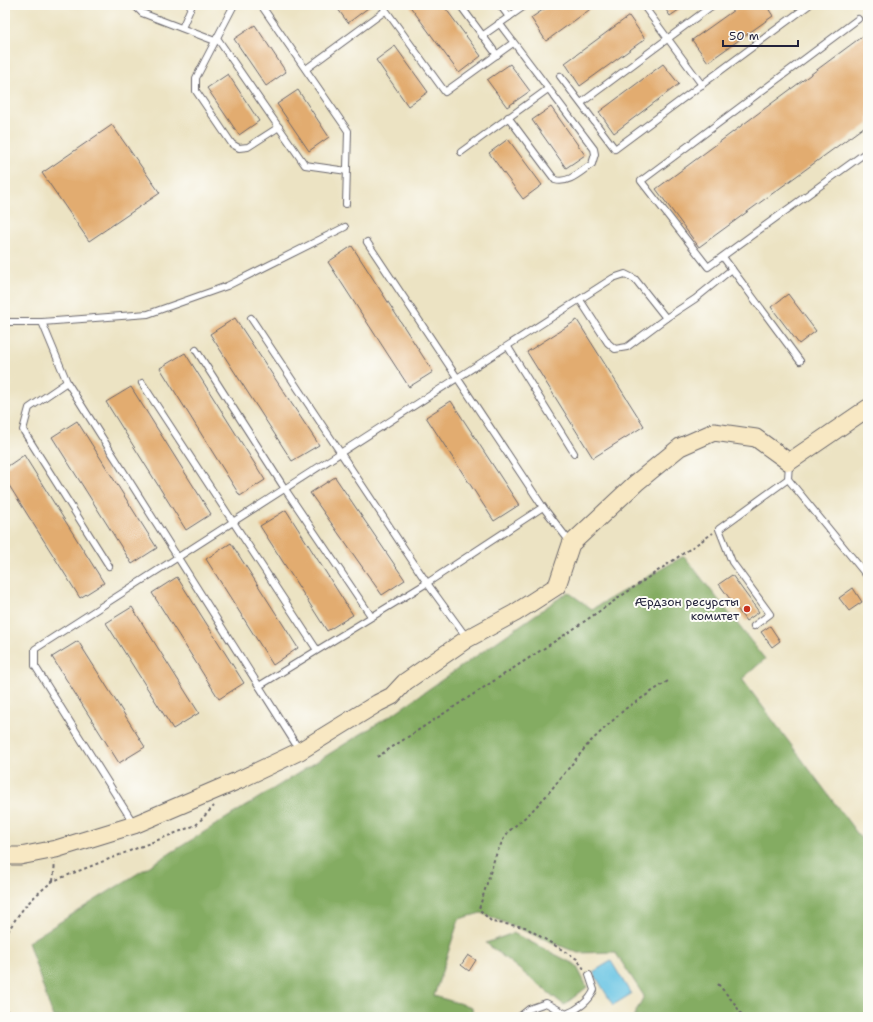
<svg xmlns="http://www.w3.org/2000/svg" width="873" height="1022" viewBox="0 0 873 1022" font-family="'Shantell Sans',sans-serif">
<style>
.forest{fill:#84ac62;stroke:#53674e}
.water{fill:#65c3e3;stroke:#44728f}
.building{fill:#e2ac70}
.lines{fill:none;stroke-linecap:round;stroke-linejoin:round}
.lane-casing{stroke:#69666b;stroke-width:8}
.secondary-casing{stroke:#69666b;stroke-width:19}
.path{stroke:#69666b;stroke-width:2;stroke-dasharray:3 3;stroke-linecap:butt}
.lane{stroke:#fff;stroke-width:6}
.secondary{stroke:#f8e8c3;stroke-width:17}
.poi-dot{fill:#c8321e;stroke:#fdfcf7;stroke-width:1.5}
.labels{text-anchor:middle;stroke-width:4;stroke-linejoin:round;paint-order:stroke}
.poi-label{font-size:12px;fill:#22223b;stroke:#fdfcf7;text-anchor:end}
</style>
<rect width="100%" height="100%" fill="#fdfcf7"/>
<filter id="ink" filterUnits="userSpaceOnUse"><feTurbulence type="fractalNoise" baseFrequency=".025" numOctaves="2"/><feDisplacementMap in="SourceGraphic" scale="8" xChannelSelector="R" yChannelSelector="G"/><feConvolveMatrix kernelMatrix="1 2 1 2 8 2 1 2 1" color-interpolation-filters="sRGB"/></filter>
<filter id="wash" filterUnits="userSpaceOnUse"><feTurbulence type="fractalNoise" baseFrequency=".012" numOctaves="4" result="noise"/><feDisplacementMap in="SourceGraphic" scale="16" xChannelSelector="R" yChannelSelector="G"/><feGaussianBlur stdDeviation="0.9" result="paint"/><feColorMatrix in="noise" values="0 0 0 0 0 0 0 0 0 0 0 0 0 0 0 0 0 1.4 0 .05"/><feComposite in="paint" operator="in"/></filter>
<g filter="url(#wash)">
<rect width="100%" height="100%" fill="#ece3c3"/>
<g class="forest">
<polygon points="684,556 765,659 742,679 868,848 868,1017 633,1017 644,996 615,952 578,953 481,913 459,919 434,996 472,1007 473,1017 53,1017 28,942 393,714 568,592 592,609"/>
<polygon points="513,933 576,965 587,987 564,1005 486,943"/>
</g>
<polygon class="water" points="611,961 631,994 613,1005 593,972"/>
<g id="blocks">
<g class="building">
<polygon points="335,5 372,5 348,23"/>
<polygon points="409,5 443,5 481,56 459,73"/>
<polygon points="550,5 596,5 546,41 531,18"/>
<polygon points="663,5 686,5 670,16"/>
<polygon points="741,5 766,5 773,16 708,62 692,40"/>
<polygon points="629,16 645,39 580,86 565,63"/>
<polygon points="255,25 286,72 266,86 234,39"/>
<polygon points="868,32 868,124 699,247 656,189"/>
<polygon points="395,46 428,92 408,106 376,60"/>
<polygon points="510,64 530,91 507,107 487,80"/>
<polygon points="663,64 679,84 614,133 599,112"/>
<polygon points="228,74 259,121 239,135 207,88"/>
<polygon points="298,90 329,137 309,151 277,104"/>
<polygon points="551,107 585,155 566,168 532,120"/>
<polygon points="112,125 160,193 89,241 42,173"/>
<polygon points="508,139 542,185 523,199 489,153"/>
<polygon points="352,246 433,372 409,387 328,262"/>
<polygon points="788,294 816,331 799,344 771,307"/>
<polygon points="235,318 319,445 292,461 210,334"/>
<polygon points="577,320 644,426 593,458 527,352"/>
<polygon points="185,353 265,480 240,496 160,368"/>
<polygon points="131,387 211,514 186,530 106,402"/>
<polygon points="451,401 519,505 494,521 426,417"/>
<polygon points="77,421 157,548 132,564 52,437"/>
<polygon points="24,455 104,583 80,598 5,479 5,468"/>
<polygon points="335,477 405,580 382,595 310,493"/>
<polygon points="286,510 353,615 327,631 260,526"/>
<polygon points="231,543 298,648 273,665 206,559"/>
<polygon points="732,575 759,612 746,621 719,584"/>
<polygon points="177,577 244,683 219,699 152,593"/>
<polygon points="853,588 862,602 849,611 839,598"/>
<polygon points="132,607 199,713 173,729 106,623"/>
<polygon points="770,626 780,641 772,647 761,632"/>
<polygon points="78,641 145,747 119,763 52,657"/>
<polygon points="468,955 476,960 469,971 461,965"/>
</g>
</g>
</g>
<g filter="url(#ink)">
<use href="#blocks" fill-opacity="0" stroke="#69666b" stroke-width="1"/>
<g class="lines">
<g class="lane-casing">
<g id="lane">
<polyline points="134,5 142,13 215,41"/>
<polyline points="234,5 196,78 196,91 232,144 239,148 248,147 279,127"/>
<polyline points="261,5 348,131 346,204"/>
<polyline points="382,5 445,92 513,43"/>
<polyline points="460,5 497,55"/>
<polyline points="500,5 509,17"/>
<polyline points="643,5 702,85"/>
<polyline points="858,19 641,181 708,267 868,151"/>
<path d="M499 23 594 149 595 154 592 164C581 171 569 184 555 180L508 117"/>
<polyline points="182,28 192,5"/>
<polyline points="482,36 526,5"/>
<polyline points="217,38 305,165 347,171"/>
<polyline points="306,69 385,11"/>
<polyline points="560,76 615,149 809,5"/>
<polyline points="581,103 713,5"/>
<polyline points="461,152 548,89"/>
<polyline points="367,242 543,507 570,542"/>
<polyline points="723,257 800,361"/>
<polyline points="580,300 608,343 615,349 627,347 666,318"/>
<polyline points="251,318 427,583 467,638"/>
<polyline points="5,322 42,322 67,382 300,751"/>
<polyline points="42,322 148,314 227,286 345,227"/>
<polyline points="508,347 574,453"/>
<polyline points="196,350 285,489 371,616"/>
<polyline points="67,382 29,408 23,430 109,566"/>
<polyline points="142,383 317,650"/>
<polyline points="789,463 788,479 868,577"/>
<polyline points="754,626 770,614 732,562 719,529 788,479"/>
<polyline points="259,686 427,583 543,507"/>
<polyline points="134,824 35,666 35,649 613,278 625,274 635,279 666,318 695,299 732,269"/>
<path d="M519 1017 529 1009 546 1003 566 1014C577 1010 590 1001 594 990L589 975"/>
</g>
</g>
<g class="secondary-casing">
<polyline id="secondary" points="5,856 20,856 56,849 134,825 239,780 300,751 378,703 392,696 405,682 467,639 515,613 557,586 571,544 636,483 680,447 714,432 756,438 789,462 868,408"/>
</g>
<g class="path">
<polyline points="377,757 569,632 713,533"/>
<polyline points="53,881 55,863"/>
<path d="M5 937C19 911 30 899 53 881L196 825 214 806"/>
<polyline points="584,969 577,959 525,927 492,922 479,909 495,857 504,838 509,831 529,814 546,796 589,743 625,709 668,681"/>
<polyline points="718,984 735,1004 743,1017"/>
<polyline points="5,1005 10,1017"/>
</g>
<use href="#lane" class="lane"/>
<use href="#secondary" class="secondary"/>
</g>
</g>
<circle class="poi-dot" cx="747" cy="609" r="4"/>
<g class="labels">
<g class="poi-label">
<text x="739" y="606">Æрдзон ресурсты<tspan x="739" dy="14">комитет</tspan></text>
</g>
</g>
<rect width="873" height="1022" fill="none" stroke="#fdfcf7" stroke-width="20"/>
<path d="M723 40v6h75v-6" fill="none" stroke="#22223b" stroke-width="2"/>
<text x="729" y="40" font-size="12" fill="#22223b" stroke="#fdfcf7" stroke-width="3" paint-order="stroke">50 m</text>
</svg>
